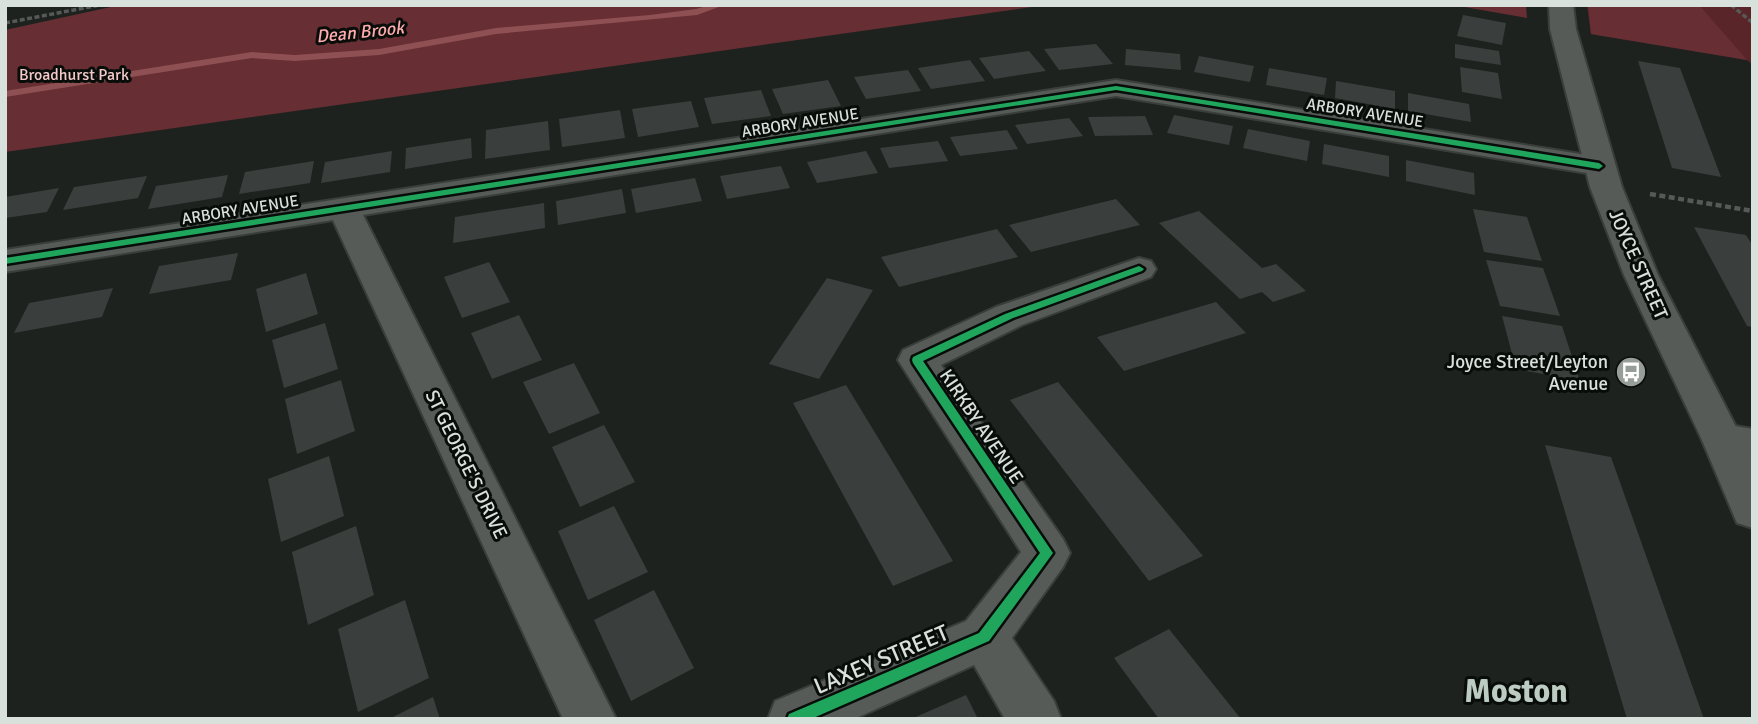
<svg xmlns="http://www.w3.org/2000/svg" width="1758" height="724" viewBox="0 0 1758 724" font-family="Signika,sans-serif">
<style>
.green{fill:#5a2529}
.forest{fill:#672f33}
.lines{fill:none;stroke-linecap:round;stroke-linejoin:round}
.stream{fill:#8f5053;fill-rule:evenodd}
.building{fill:#3a3e3c}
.minor-casing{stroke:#393e3b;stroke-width:4}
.tertiary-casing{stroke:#393e3b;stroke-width:4}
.path-far1{stroke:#565957;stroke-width:3.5;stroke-dasharray:5 2.5;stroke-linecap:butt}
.path{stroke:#565957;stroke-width:4.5;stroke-dasharray:6 3.5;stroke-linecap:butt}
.minor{fill:#565b58;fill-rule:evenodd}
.tertiary{fill:#565b58;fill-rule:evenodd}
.cycleway-casing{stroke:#080d0a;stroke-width:5}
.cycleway{fill:#20a55d;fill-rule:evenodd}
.labels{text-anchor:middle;stroke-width:6;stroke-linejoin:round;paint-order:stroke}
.far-park-label{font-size:16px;fill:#f4c9c9;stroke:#080d0a}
.far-street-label{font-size:16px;fill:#d9e1dc;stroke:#080d0a}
.far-water-label{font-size:18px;font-style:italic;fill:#ffacae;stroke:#080d0a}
.street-label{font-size:19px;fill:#d9e1dc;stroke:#080d0a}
.poi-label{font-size:19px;fill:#d9e1dc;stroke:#080d0a;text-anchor:end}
.near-street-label{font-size:23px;fill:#d9e1dc;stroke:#080d0a}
.near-district-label{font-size:32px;font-weight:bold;fill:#bdccc3;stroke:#080d0a}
</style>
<rect width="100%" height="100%" fill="#1d221f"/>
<polygon class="green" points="1587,5 1753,5 1753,65 1747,60 1591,34"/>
<g class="forest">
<polygon points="120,5 1046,5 5,152 5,30"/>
<polygon points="1453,5 1526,5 1527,18"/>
<polygon points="1588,5 1699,5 1747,60 1591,34"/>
</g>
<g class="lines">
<polygon class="stream" points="710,5 724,5 697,15 496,34 379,55 295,61 252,58 5,97 5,91 252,52 295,55 379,49 496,28 650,15 696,9"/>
</g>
<g class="building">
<polygon points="1463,15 1506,23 1502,45 1457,36"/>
<polygon points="1096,44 1113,64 1059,70 1044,49"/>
<polygon points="1455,44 1499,51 1501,65 1455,58"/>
<polygon points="1126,49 1180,54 1181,70 1125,65"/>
<polygon points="1029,51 1046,71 994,79 979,58"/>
<polygon points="1199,56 1254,66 1250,82 1194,72"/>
<polygon points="970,60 985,81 931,89 918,68"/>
<polygon points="1638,61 1680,68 1721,177 1672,168"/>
<polygon points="1460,67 1498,73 1502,99 1462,92"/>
<polygon points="1269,68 1327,78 1324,95 1266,85"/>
<polygon points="908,70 921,91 866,99 854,77"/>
<polygon points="828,80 841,106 783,114 772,89"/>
<polygon points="1336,81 1395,91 1395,109 1335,98"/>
<polygon points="761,90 771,116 712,124 704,98"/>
<polygon points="1408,93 1469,104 1471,122 1408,111"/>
<polygon points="691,101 699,127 638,137 632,109"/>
<polygon points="620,110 625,138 562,147 559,119"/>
<polygon points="1174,115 1233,126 1229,145 1167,133"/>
<polygon points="1145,116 1153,135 1095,136 1088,117"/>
<polygon points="1069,118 1083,136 1027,144 1015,125"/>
<polygon points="548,121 550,150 485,159 486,130"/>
<polygon points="1248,129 1310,141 1307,161 1243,148"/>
<polygon points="1007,130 1018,149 960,156 950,137"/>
<polygon points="471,138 472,158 405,169 406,148"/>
<polygon points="938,141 948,161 889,168 880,148"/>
<polygon points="1324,144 1389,156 1389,177 1322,164"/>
<polygon points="392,151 390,172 321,183 325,162"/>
<polygon points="866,151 878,173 817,183 807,162"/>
<polygon points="1406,160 1474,173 1475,195 1406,181"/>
<polygon points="314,161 310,183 239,194 245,172"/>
<polygon points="781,166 790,188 727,199 720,176"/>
<polygon points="228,175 222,197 148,209 156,186"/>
<polygon points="147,176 138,198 63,210 74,187"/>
<polygon points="695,178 702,201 636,213 631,189"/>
<polygon points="59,188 47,212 5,218 5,197"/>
<polygon points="622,189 626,213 558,225 556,201"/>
<polygon points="1116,199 1140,225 1031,252 1009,225"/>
<polygon points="544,203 545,228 453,243 455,217"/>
<polygon points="1473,209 1527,217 1542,261 1484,252"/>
<polygon points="1199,211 1262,268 1276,264 1306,291 1273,302 1262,292 1240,299 1159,223"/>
<polygon points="1694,227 1746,235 1753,246 1753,327 1747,326"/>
<polygon points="997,229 1018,257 899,287 881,257"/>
<polygon points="238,253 231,280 149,294 159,266"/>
<polygon points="1486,260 1543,268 1560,316 1500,306"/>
<polygon points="489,262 510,302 462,318 444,277"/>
<polygon points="306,273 318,314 266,332 256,289"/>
<polygon points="827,278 873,290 819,379 769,364"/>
<polygon points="113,288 102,317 14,333 29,303"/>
<polygon points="1216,302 1246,333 1124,371 1097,337"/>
<polygon points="519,315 542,360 492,379 471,333"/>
<polygon points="1502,316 1562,326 1580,381 1516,369"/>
<polygon points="325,323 338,369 284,388 272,340"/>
<polygon points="574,363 600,413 549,434 523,382"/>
<polygon points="341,380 355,431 297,454 285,399"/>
<polygon points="1058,382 1203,556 1149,581 1010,400"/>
<polygon points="846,385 953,561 893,586 793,403"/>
<polygon points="604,425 635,482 580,507 552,447"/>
<polygon points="1545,445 1611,457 1704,719 1627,719"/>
<polygon points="329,456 344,516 281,542 268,479"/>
<polygon points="614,506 648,572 588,600 558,531"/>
<polygon points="356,526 374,595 308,625 292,552"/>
<polygon points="654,590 694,668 631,701 594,620"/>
<polygon points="405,600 429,678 358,712 338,629"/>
<polygon points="1169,629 1241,719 1159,719 1114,658"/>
<polygon points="966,695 978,719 911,719"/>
<polygon points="433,697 440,719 389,719"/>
</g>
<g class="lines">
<g class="minor-casing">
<g id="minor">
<polygon points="1116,80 1599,157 1610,160 1614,166 1610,172 1599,175 1116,96 363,215 616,719 563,719 333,220 5,272 5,250"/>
<polygon points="1139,258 1151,261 1156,269 1151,277 1022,325 941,365 1063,539 1070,553 1063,567 1012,638 1054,701 1061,719 1005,719 974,665 854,719 768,719 775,701 966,621 1021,552 898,360 903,350 996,307"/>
<polygon points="1723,424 1753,429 1753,461 1708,451 1702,440 1708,429"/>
</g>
</g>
<g class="tertiary-casing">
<polygon id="tertiary" points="1549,5 1573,5 1576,29 1622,187 1658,275 1753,460 1753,528 1737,523 1702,440 1624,275 1590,187 1550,29"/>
</g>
<g class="path-far1">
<polyline points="1731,5 1753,23"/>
<polyline points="5,23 100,5"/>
</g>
<polyline class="path" points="1650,194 1753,211"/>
<use href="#minor" class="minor"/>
<use href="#tertiary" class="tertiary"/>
<g class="cycleway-casing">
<g id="cycleway">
<polygon points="1116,86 1599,163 1603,166 1599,169 1116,90 5,264 5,258"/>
<polygon points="1139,266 1144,269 1142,271 1013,318 923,361 1053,553 989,641 811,719 787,719 789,714 979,633 1040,553 913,363 912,360 913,357 1005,314"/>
</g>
</g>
<use href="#cycleway" class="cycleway"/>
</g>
<defs>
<g id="bus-disc" transform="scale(1.575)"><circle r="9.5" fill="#979e9a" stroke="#080d0a"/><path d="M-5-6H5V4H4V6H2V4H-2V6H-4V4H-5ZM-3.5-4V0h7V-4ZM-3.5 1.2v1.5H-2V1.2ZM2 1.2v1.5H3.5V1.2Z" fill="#fff"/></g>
</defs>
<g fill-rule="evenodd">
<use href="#bus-disc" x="1631" y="372"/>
</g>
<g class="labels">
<g class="far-park-label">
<text x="74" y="80">Broadhurst Park</text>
</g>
<g class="far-street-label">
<text transform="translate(1365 112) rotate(9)" y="6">ARBORY AVENUE</text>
<text transform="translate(800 122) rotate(-9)" y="6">ARBORY AVENUE</text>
<text transform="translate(240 209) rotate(-9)" y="6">ARBORY AVENUE</text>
</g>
<g class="far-water-label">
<text transform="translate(360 32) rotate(-6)" y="6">Dean Brook</text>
</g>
<g class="street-label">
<text transform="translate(1639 264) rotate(66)" y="7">JOYCE STREET</text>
<text transform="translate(982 426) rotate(56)" y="7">KIRKBY AVENUE</text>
<text transform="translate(467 464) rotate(64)" y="7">ST GEORGE'S DRIVE</text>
</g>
<g class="poi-label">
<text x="1608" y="368">Joyce Street/Leyton<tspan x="1608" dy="22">Avenue</tspan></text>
</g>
<g class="near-street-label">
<text transform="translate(881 659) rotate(-23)" y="8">LAXEY STREET</text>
</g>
<g class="near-district-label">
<text x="1516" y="702">Moston</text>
</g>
</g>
<rect width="1758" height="724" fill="none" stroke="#d9e1dc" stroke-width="14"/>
</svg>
